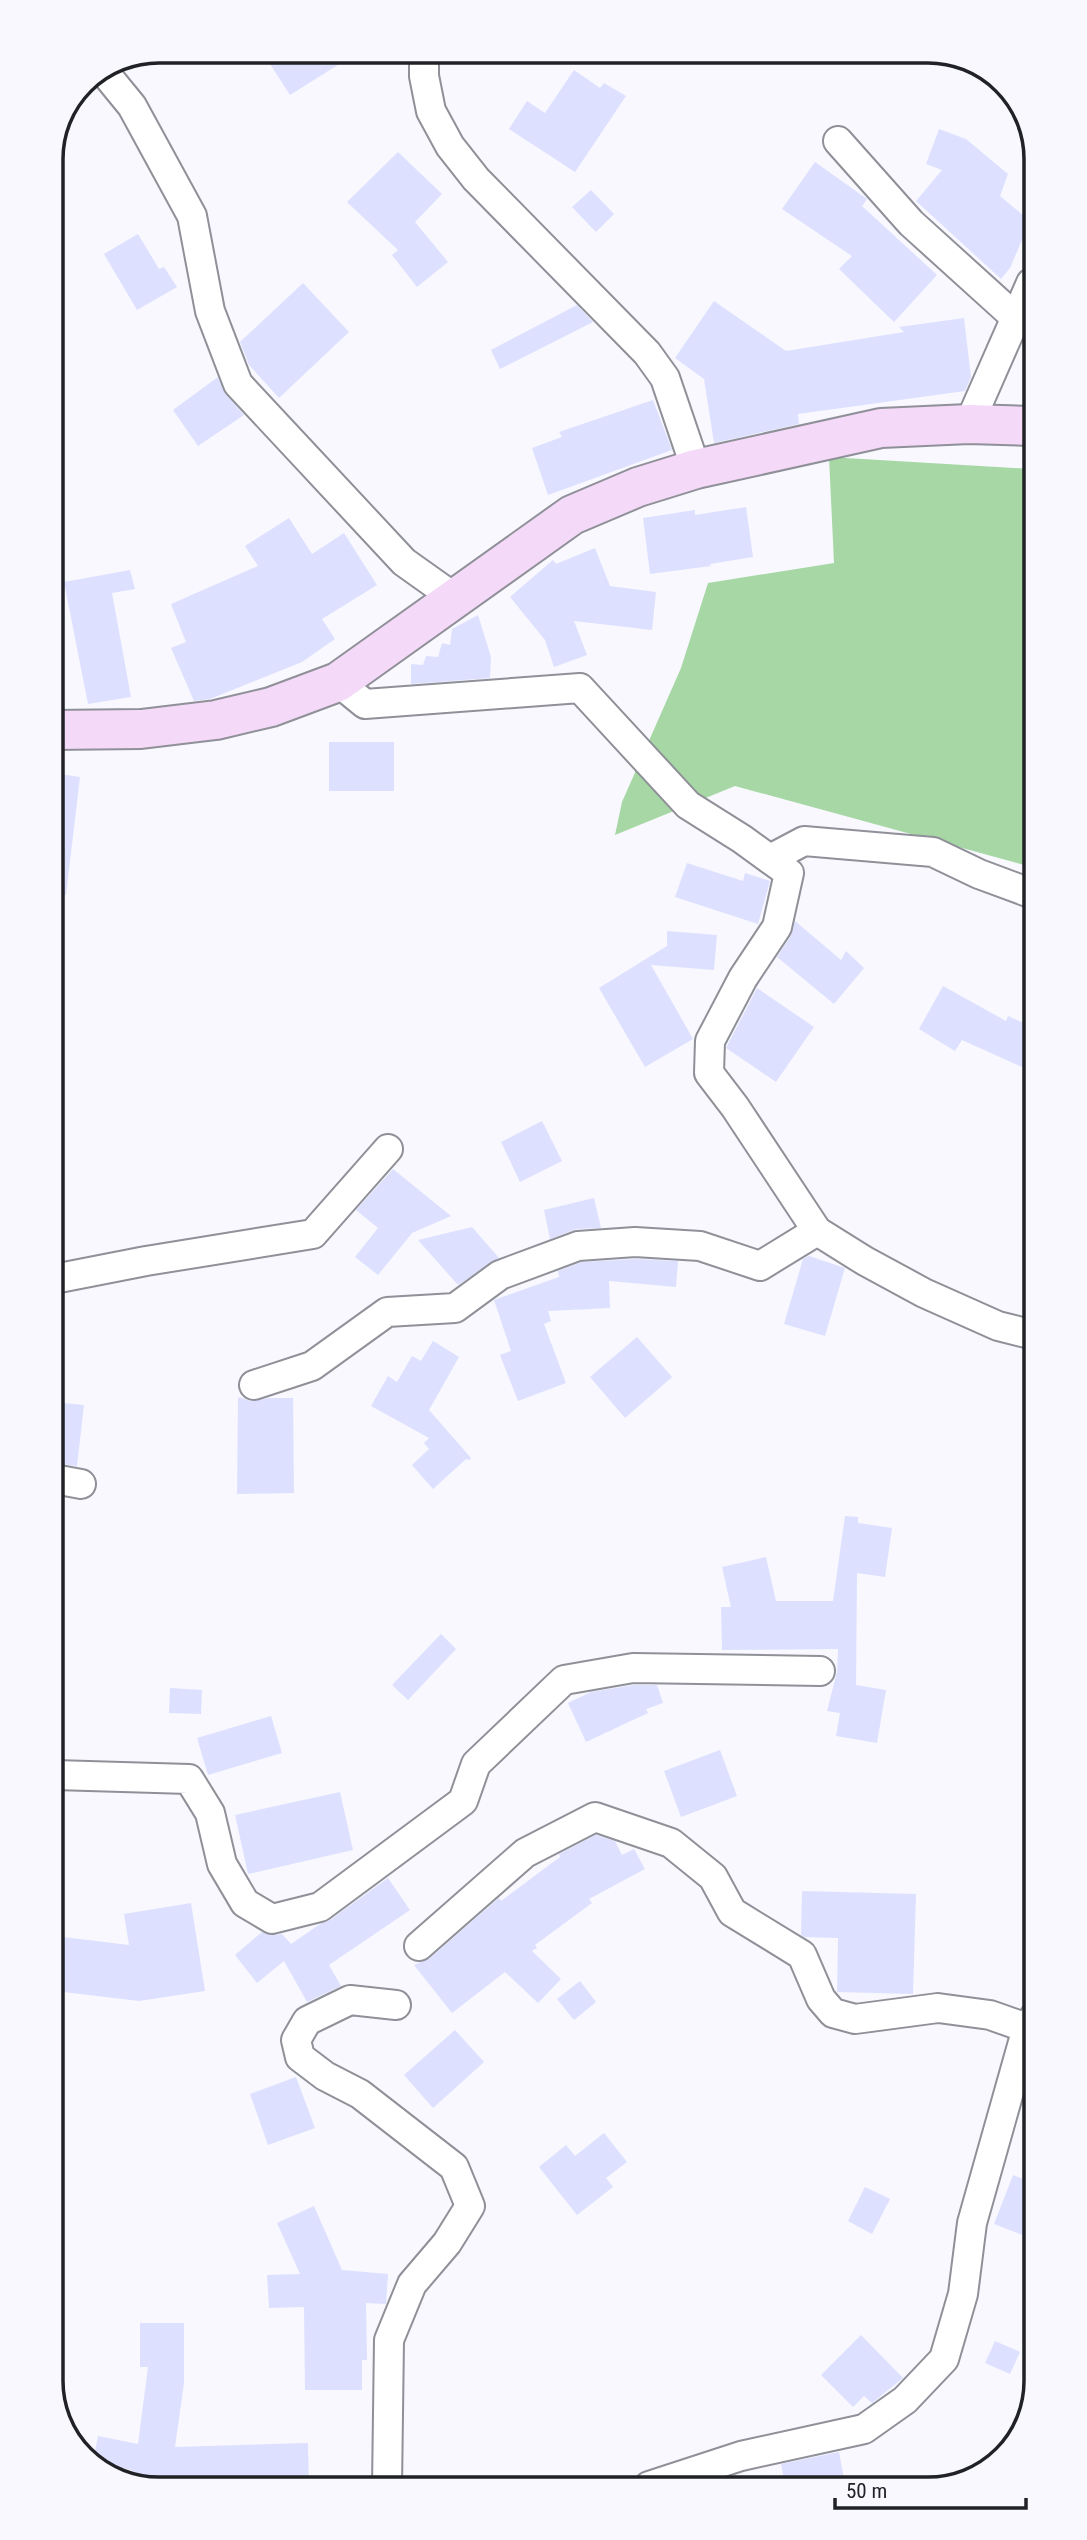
<svg xmlns="http://www.w3.org/2000/svg" width="1087" height="2540" viewBox="0 0 1087 2540" font-family="'Roboto Condensed',sans-serif">
<style>
.green{fill:#a7d7a5}
.building{fill:#dde1ff}
.lines{fill:none;stroke-linecap:round;stroke-linejoin:round}
.street-casing{stroke:#8f9098;stroke-width:32}
.secondary-casing{stroke:#8f9098;stroke-width:42}
.street{stroke:#fff;stroke-width:28}
.secondary{stroke:#f4d9f8;stroke-width:38}
.rim{fill:none;stroke:#212225;stroke-width:3.5}
</style>
<rect width="100%" height="100%" fill="#f8f8fe"/>
<polygon class="green" points="829,457 1031,469 1032,867 735,786 615,835 622,802 681,668 708,583 834,563"/>
<g class="building">
<polygon points="290,51 360,51 290,95 270,64"/>
<polygon points="574,70 600,88 604,83 626,96 575,172 509,129 527,101 545,113"/>
<polygon points="939,129 966,139 1008,174 1000,196 1030,221 1010,268 1001,279 916,201 942,170 926,164"/>
<polygon points="398,152 442,194 415,222 448,262 417,287 392,255 398,250 347,202"/>
<polygon points="815,162 867,199 862,206 937,275 894,322 839,269 852,256 782,209"/>
<polygon points="591,190 614,214 596,232 572,207"/>
<polygon points="138,234 159,269 164,267 177,287 137,310 104,254"/>
<polygon points="303,283 349,332 279,398 249,365 240,342"/>
<polygon points="714,301 786,351 904,332 899,327 964,318 971,377 965,391 798,414 799,424 714,443 704,379 675,358"/>
<polygon points="577,305 593,322 500,369 491,350"/>
<polygon points="218,377 226,395 244,415 198,446 173,410"/>
<polygon points="653,400 672,450 548,495 532,448 562,437 559,432"/>
<polygon points="746,507 753,557 710,564 711,566 650,574 643,518 695,510 695,515"/>
<polygon points="289,518 312,554 344,533 377,585 322,619 335,639 302,662 210,699 194,701 171,648 186,642 171,604 258,566 245,546"/>
<polygon points="595,548 610,586 656,592 652,630 574,621 587,655 554,667 545,640 510,597 553,560 556,564"/>
<polygon points="130,570 135,589 112,593 131,697 88,704 64,582"/>
<polygon points="478,615 491,657 490,678 411,684 411,664 423,665 426,656 438,657 442,643 450,645 452,629"/>
<rect x="329" y="742" width="65" height="49"/>
<polygon points="52,773 80,777 66,895 53,895"/>
<polygon points="687,863 743,881 745,873 770,881 758,924 675,897"/>
<polygon points="795,921 841,960 846,951 864,968 834,1004 777,957 791,936"/>
<polygon points="667,931 717,935 714,970 651,965 693,1039 645,1067 599,988 667,946"/>
<polygon points="943,986 1006,1021 1008,1016 1033,1027 1033,1072 962,1040 955,1051 919,1029"/>
<polygon points="757,988 814,1027 776,1082 726,1048"/>
<polygon points="542,1121 562,1161 520,1182 501,1142"/>
<polygon points="393,1169 451,1216 412,1233 378,1275 355,1257 378,1228 356,1210"/>
<polygon points="594,1198 601,1228 576,1229 550,1239 544,1210"/>
<polygon points="472,1227 499,1258 458,1285 418,1240"/>
<polygon points="809,1256 845,1268 825,1336 784,1324 803,1259"/>
<polygon points="635,1259 678,1261 676,1287 609,1281 610,1308 548,1311 551,1321 544,1324 566,1383 518,1401 500,1355 511,1351 494,1300 559,1277 558,1271 582,1262"/>
<polygon points="637,1337 672,1377 625,1418 590,1377"/>
<polygon points="433,1341 459,1357 429,1410 471,1458 469,1460 466,1459 433,1489 412,1465 429,1449 424,1443 429,1438 371,1406 388,1376 397,1382 412,1356 421,1361"/>
<polygon points="238,1397 251,1401 269,1398 293,1398 294,1493 237,1494"/>
<polygon points="54,1402 84,1405 77,1466 54,1463"/>
<polygon points="845,1516 858,1517 858,1523 892,1528 885,1577 857,1573 856,1685 886,1690 877,1743 836,1736 840,1713 827,1711 837,1672 838,1649 722,1650 721,1607 731,1607 722,1567 766,1557 776,1601 833,1601"/>
<polygon points="441,1634 456,1649 408,1700 392,1685"/>
<polygon points="634,1685 657,1685 663,1703 646,1709 648,1713 586,1742 568,1703 591,1692"/>
<polygon points="170,1688 202,1690 201,1714 169,1713"/>
<polygon points="271,1716 282,1753 208,1775 197,1738"/>
<polygon points="720,1750 737,1796 681,1817 664,1771"/>
<polygon points="340,1792 353,1850 248,1874 235,1815"/>
<polygon points="596,1835 615,1841 622,1855 634,1849 645,1869 589,1899 592,1903 535,1945 537,1948 532,1951 561,1979 538,2003 505,1972 452,2013 414,1965 430,1958 499,1898 501,1901 560,1857 559,1854"/>
<polygon points="388,1878 410,1910 329,1965 341,1986 307,2002 284,1961 257,1983 235,1955 262,1932 275,1935 282,1934 291,1944 320,1924 330,1920"/>
<polygon points="802,1891 916,1894 913,1994 837,1992 838,1938 804,1937 801,1935"/>
<polygon points="191,1903 205,1991 139,2001 55,1991 55,1936 129,1945 124,1914"/>
<polygon points="580,1981 596,2002 574,2020 557,1999"/>
<polygon points="455,2030 484,2062 433,2108 404,2075"/>
<polygon points="296,2077 315,2128 268,2145 250,2094"/>
<polygon points="604,2133 627,2162 606,2178 613,2187 577,2215 539,2167 566,2145 575,2156"/>
<polygon points="1013,2175 1036,2184 1036,2240 994,2224"/>
<polygon points="865,2187 890,2199 872,2234 848,2221"/>
<polygon points="314,2206 342,2270 388,2274 386,2304 366,2303 367,2360 362,2360 362,2390 305,2390 304,2307 269,2308 267,2275 300,2274 277,2223"/>
<polygon points="140,2323 184,2323 184,2383 175,2447 308,2443 309,2488 213,2489 213,2477 171,2478 171,2489 152,2489 132,2481 132,2470 93,2462 98,2436 138,2444 148,2367 140,2367"/>
<polygon points="861,2335 903,2378 872,2403 864,2396 853,2407 821,2375"/>
<polygon points="995,2341 1020,2352 1010,2374 985,2363"/>
<polygon points="839,2452 845,2484 785,2485 781,2464"/>
</g>
<g class="lines">
<g class="street-casing">
<g id="street">
<polyline points="424,51 424,76 431,111 450,146 476,179 647,353 665,378 696,469"/>
<polyline points="105,73 132,106 192,216 210,311 238,384 404,562 456,599"/>
<polyline points="838,141 911,223 1016,318"/>
<polyline points="969,424 1031,283"/>
<polyline points="338,682 365,704 580,688 688,805 742,839 789,873 777,927 743,978 710,1041 709,1073 735,1107 817,1231 865,1261 924,1293 998,1326 1034,1335"/>
<polyline points="770,859 804,841 933,852 979,874 1033,894"/>
<polyline points="54,1279 146,1261 313,1234 388,1149"/>
<polyline points="254,1385 312,1366 387,1312 455,1308 500,1275 578,1246 635,1242 700,1246 760,1266 817,1231"/>
<polyline points="54,1479 81,1484"/>
<polyline points="55,1775 189,1779 210,1813 222,1864 245,1903 272,1919 320,1907 463,1801 476,1764 564,1680 633,1668 820,1671"/>
<polyline points="419,1946 525,1853 595,1817 671,1843 713,1877 732,1912 802,1955 821,1999 833,2013 855,2019 938,2008 990,2015 1027,2028"/>
<polyline points="649,2486 741,2456 864,2429 905,2400 944,2359 963,2294 972,2223 1027,2028 1035,2016"/>
<polyline points="387,2487 389,2340 412,2284 447,2243 470,2206 454,2167 360,2094 325,2076 300,2057 296,2040 307,2021 350,2000 396,2005"/>
</g>
</g>
<g class="secondary-casing">
<polyline id="secondary" points="52,730 141,729 216,720 271,707 338,682 572,515 638,487 696,469 881,428 969,424 1031,426"/>
</g>
<use href="#street" class="street"/>
<use href="#secondary" class="secondary"/>
</g>
<path d="M0 0H1087V2540H0ZM159 63H928A96 96 0 0 1 1024 159V2381A96 96 0 0 1 928 2477H159A96 96 0 0 1 63 2381V159A96 96 0 0 1 159 63Z" fill="#f8f8fe" fill-rule="evenodd"/>
<path class="rim" d="M159 63H928A96 96 0 0 1 1024 159V2381A96 96 0 0 1 928 2477H159A96 96 0 0 1 63 2381V159A96 96 0 0 1 159 63Z"/>
<path d="M835 2498v10h191v-10" fill="none" stroke="#212225" stroke-width="3.5"/>
<text x="846" y="2498" font-size="21" fill="#212225" stroke="#f8f8fe" stroke-width="5" paint-order="stroke">50 m</text>
</svg>
